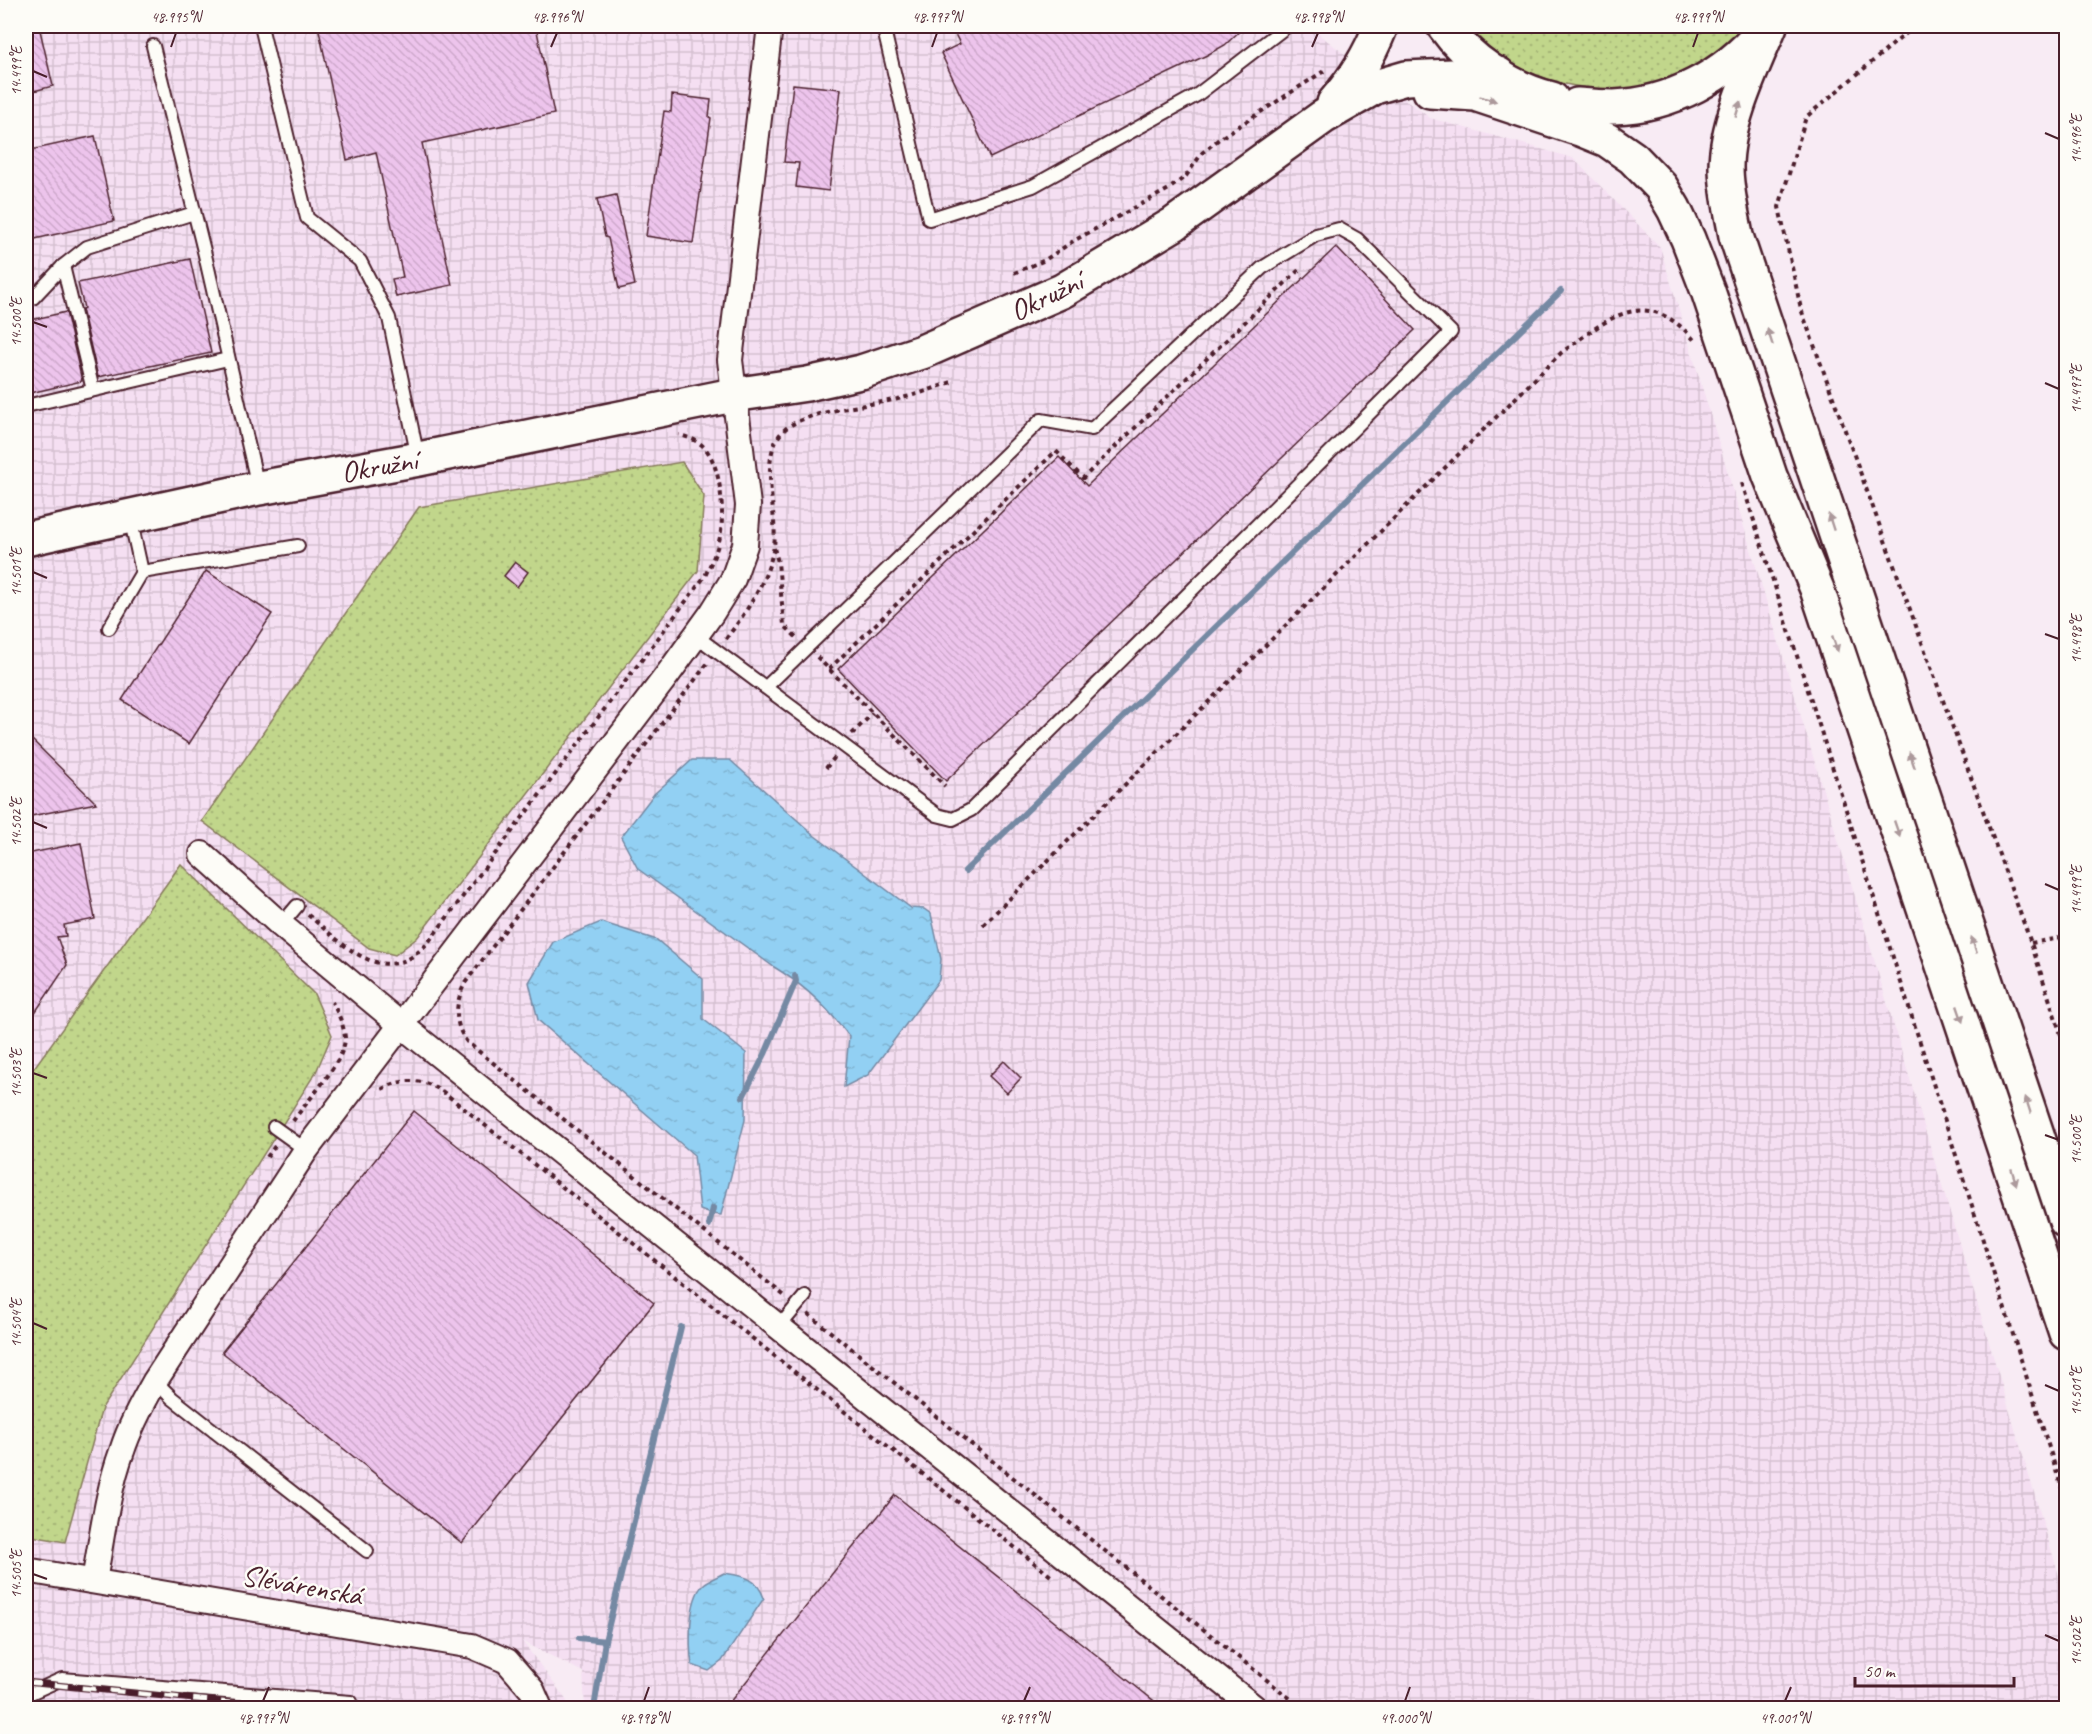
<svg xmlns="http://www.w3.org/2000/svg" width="2092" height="1734" viewBox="0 0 2092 1734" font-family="Caveat,sans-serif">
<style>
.industrial{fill:url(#industrial-grid)}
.grass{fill:url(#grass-dots);stroke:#867a5b;stroke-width:1.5}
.water{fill:url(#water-ripples);stroke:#7589a3;stroke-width:1.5}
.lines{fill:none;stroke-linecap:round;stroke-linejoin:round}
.stream{stroke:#7589a3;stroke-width:6}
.building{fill:url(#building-back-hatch);stroke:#4a1f2b;stroke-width:1.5}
.lane-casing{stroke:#4a1f2b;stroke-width:16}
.street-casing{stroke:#4a1f2b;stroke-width:28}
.secondary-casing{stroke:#4a1f2b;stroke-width:38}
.highway-casing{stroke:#4a1f2b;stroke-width:38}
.path{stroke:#4a1f2b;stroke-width:4;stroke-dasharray:4.5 4.5;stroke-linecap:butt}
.lane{stroke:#fdfcf7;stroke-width:12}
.street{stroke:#fdfcf7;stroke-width:24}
.secondary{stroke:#fdfcf7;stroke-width:33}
.highway{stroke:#fdfcf7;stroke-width:33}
.rail-casing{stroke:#4a1f2b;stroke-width:7}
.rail{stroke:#fdfcf7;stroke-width:4.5;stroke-dasharray:14;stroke-linecap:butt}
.oneway{fill:#ac999b}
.ticks{fill:none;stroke:#4a1f2b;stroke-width:2}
.labels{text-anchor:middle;stroke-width:5;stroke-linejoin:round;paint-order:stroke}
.street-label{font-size:30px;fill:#4a1f2b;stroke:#fdfcf7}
.neatline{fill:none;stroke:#4a1f2b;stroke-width:2}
.ticks-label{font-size:15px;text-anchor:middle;fill:#4a1f2b}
</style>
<defs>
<pattern id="industrial-grid" width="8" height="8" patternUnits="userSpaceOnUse" patternTransform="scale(1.5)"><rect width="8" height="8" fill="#f5dff2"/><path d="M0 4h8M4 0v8" fill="none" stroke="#d4bfd0"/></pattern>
<pattern id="grass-dots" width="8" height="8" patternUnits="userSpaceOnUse" patternTransform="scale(1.5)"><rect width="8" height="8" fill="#c1d68b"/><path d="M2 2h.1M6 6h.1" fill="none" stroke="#a7b778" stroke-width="1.8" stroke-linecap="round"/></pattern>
<pattern id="water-ripples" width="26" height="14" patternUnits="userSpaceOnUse" patternTransform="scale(1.5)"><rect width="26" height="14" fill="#92d0f3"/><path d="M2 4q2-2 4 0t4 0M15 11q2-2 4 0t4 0" fill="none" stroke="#7fb2d0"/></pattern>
<pattern id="building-back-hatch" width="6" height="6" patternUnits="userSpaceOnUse" patternTransform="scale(1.5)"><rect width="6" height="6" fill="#edc4ec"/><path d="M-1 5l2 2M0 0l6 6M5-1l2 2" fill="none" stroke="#cda8cb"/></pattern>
</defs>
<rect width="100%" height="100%" fill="#f8ebf4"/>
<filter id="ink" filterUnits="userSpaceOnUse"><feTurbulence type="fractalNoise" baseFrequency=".0167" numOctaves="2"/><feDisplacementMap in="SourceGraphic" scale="12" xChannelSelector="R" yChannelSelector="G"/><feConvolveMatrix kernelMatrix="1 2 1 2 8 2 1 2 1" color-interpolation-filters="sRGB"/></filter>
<g filter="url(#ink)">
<polygon class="industrial" points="26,26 1316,26 1321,36 1430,118 1573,158 1660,247 2066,1599 2066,1708 585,1708 583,1672 522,1641 567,1701 567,1708 26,1708"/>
<g class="grass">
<path d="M1469 26H1749C1725 47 1705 66 1674 78 1606 104 1514 84 1469 26Z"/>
<polygon points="682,462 704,496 698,571 417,938 395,955 369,948 202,821 419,507"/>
<polygon points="181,864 314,994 332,1035 316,1072 102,1408 65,1542 26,1535 26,1079"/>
</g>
<g class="water">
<path d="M692 760H730L815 836 911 908 924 909 931 914 941 959 939 980 868 1075 844 1087 849 1036C828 1008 804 985 774 967L638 869 621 837 654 794Z"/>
<polygon points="601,922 657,940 703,979 703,1019 746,1053 745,1120 721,1215 711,1214 700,1210 694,1155 538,1020 529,982 553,942"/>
<path d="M724 1573C743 1576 757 1577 764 1598L722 1661 709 1671 692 1665C689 1645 688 1600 703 1585 708 1580 717 1577 724 1573Z"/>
</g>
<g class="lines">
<g class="stream">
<polyline points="965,871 1561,291"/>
<polyline points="743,1097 765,1054 796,981 795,976"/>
<polyline points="709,1225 713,1208"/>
<polyline points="579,1638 605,1641"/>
<polyline points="594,1708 605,1641 681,1327"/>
</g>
</g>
<g class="building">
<polygon points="26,26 39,26 53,86 26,93"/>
<polygon points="318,26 536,26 554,114 422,143 452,285 396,297 392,279 403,277 376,152 347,160"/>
<polygon points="962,26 1245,26 1225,45 1207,55 990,158 941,53 960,44 953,30"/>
<polygon points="793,84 841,89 829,191 796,187 799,163 784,162"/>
<polygon points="672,95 711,100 709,117 711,118 693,243 646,236 664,111 671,112"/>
<polygon points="95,136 114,221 26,241 26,151"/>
<polygon points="616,195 635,285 619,289 608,238 605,237 597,199"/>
<polygon points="1336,247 1415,330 946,781 838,669 1059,457 1087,486"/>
<polygon points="190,259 211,353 98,377 82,309 84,308 78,283"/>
<polygon points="66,312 82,381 26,394 26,321"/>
<polygon points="515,562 528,572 517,587 504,576"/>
<polygon points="206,571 272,614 189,744 122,700"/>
<polygon points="26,734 96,803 26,817"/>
<polygon points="81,843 95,919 64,925 66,936 57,937 67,965 26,1026 26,854"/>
<polygon points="1004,1061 1021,1078 1007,1093 989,1076"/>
<polygon points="414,1111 654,1303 462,1543 222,1352"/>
<polygon points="895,1495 1163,1708 725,1708"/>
</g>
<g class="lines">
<g class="lane-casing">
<g id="lane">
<polyline points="261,26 307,218 360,261 389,318 418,458"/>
<polyline points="883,26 929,219 1033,186 1197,95 1287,26"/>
<polyline points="153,46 205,255 258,487"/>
<polyline points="63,266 93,390"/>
<polyline points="33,298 63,266 87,247 194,213"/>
<polyline points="26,406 228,359"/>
<polyline points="130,517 142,572 298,546"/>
<polyline points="109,628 142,572"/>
<polyline points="696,636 937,815 953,819 971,810 1451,332 1357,239 1339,229 1316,235 1262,268 1092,429 1041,420 766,687"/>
<polyline points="281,925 297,906"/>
<polyline points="274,1127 306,1150"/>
<polyline points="779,1327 805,1296"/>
<polyline points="155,1381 172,1398 367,1551"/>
<polyline points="26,1695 62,1679 351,1702"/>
<polyline points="26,1707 26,1708"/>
</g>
</g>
<g class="street-casing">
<g id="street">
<polyline points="202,854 281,925 400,1024 1255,1708"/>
<polyline points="26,1570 472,1646 507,1661 532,1690 540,1708"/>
<path d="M94 1581C102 1538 107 1492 122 1451 130 1426 142 1404 155 1381L306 1150 668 674 712 613 733 579 745 545 748 505 730 360 770 26"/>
</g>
</g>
<g class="secondary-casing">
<g id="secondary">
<path d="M1334 103C1356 77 1369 56 1381 26"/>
<polyline points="26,539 259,488 419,459 733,395 807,384 861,372 922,352 1062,291 1174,224 1323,117 1375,87 1406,78 1498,74"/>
</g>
</g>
<g class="highway-casing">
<g id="highway">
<path d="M1444 26C1468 60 1511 89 1552 99"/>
<path d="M1770 26C1753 67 1726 122 1726 167 1726 190 1732 213 1736 236L2066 1221"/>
<polyline points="1430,91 1475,94 1580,129 1607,140 1633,158 1661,187 1674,209 1688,239 1708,291 1770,476 1817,589 2066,1333"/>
<path d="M1577 105C1589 106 1601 107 1614 107 1671 105 1725 76 1762 32"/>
</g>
</g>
<g class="path">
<polyline points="1915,26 1806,117 1779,207 1801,309 2031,943 2066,1050"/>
<polyline points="1014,273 1045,260 1075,240 1169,189 1186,176 1202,153 1219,139 1324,71"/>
<polyline points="1742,483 2066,1501"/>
<polyline points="774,548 778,562 784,625 796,637"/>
<path d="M726 639C746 612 768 581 774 546 779 511 753 447 791 425 820 408 873 406 906 397 922 393 938 387 954 381"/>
<polyline points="817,657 945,786"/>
<path d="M707 664 465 983C455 1003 453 1024 467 1042L786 1297"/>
<polyline points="829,669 1056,451 1083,478 1302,267"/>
<polyline points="852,734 873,713"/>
<polyline points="826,768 835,757"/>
<path d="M308 915C336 937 374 982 413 956 418 953 422 948 427 944L705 576C711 563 717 551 720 537 725 513 721 465 704 447 697 440 688 437 679 435"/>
<path d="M983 925 1561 353C1610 317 1646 284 1696 342"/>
<polyline points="2031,943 2066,937"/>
<path d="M382 1089C403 1078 422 1078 442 1091L1052 1577"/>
<path d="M293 1121C307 1101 345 1061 345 1038 344 1025 338 1013 332 1002"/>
<polyline points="267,1157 275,1146"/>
<polyline points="808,1314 1302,1708"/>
</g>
<use href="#lane" class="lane"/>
<use href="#street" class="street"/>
<use href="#secondary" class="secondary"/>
<use href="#highway" class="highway"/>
<g class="rail-casing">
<g id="rail">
<polyline points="26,1682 283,1708"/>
<polyline points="26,1707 44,1708"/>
</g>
</g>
<use href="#rail" class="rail"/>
</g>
<defs><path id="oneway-solid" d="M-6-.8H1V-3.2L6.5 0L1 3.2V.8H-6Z" transform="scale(1.5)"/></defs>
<g class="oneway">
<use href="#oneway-solid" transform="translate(1488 99) rotate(17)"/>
<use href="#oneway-solid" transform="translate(1738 109) rotate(-74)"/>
<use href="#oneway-solid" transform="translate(1770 337) rotate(-108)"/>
<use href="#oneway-solid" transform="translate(1831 522) rotate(-108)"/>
<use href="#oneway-solid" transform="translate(1835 644) rotate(71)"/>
<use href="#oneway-solid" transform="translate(1912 760) rotate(-109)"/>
<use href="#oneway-solid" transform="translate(1897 829) rotate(71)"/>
<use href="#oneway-solid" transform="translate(1974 945) rotate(-109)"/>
<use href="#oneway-solid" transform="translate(1960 1014) rotate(71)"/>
<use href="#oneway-solid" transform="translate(2028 1105) rotate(-108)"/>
<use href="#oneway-solid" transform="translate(2014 1177) rotate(72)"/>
</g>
</g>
<path class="ticks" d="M171 47 176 33M551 47 557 33M932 47 937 33M1312 47 1318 33M1693 47 1698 33M33 71 47 77M2045 133 2059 139M33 322 47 327M2045 383 2059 389M33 572 47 578M2045 634 2059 639M33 822 47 828M2045 884 2059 890M33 1073 47 1078M2045 1135 2059 1140M33 1323 47 1329M2045 1385 2059 1391M33 1574 47 1579M2045 1635 2059 1641M263 1701 269 1687M644 1701 649 1687M1024 1701 1030 1687M1405 1701 1410 1687M1785 1701 1791 1687"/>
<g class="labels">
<g class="street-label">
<text transform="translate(1046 296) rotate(-26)" y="10">Okružní</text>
<text transform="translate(379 466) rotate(-10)" y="10">Okružní</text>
<text transform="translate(302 1585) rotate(10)" y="10">Slévárenská</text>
</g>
</g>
<rect width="2092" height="1734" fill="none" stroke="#fdfcf7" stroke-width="66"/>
<path d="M1855 1677v9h159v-9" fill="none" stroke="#4a1f2b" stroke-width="3"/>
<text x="1864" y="1677" font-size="18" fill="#4a1f2b" stroke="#fdfcf7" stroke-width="4.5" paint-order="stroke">50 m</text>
<rect x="33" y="33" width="2026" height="1668" class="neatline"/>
<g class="ticks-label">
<text x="176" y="22">48.995°N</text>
<text x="557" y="22">48.996°N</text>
<text x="937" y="22">48.997°N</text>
<text x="1318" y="22">48.998°N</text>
<text x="1698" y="22">48.999°N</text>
<text transform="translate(16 71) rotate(-90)" y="5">14.499°E</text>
<text transform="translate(2076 139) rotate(-90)" y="5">14.496°E</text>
<text transform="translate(16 322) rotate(-90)" y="5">14.500°E</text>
<text transform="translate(2076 389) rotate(-90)" y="5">14.497°E</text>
<text transform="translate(16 572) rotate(-90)" y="5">14.501°E</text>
<text transform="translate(2076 639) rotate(-90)" y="5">14.498°E</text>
<text transform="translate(16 822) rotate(-90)" y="5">14.502°E</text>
<text transform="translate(2076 890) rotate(-90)" y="5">14.499°E</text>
<text transform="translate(16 1073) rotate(-90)" y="5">14.503°E</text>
<text transform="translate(2076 1140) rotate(-90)" y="5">14.500°E</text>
<text transform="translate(16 1323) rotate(-90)" y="5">14.504°E</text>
<text transform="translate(2076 1391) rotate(-90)" y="5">14.501°E</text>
<text transform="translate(16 1574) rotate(-90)" y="5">14.505°E</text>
<text transform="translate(2076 1641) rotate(-90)" y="5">14.502°E</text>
<text x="263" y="1723">48.997°N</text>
<text x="644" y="1723">48.998°N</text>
<text x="1024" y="1723">48.999°N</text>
<text x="1405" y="1723">49.000°N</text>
<text x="1785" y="1723">49.001°N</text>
</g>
</svg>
